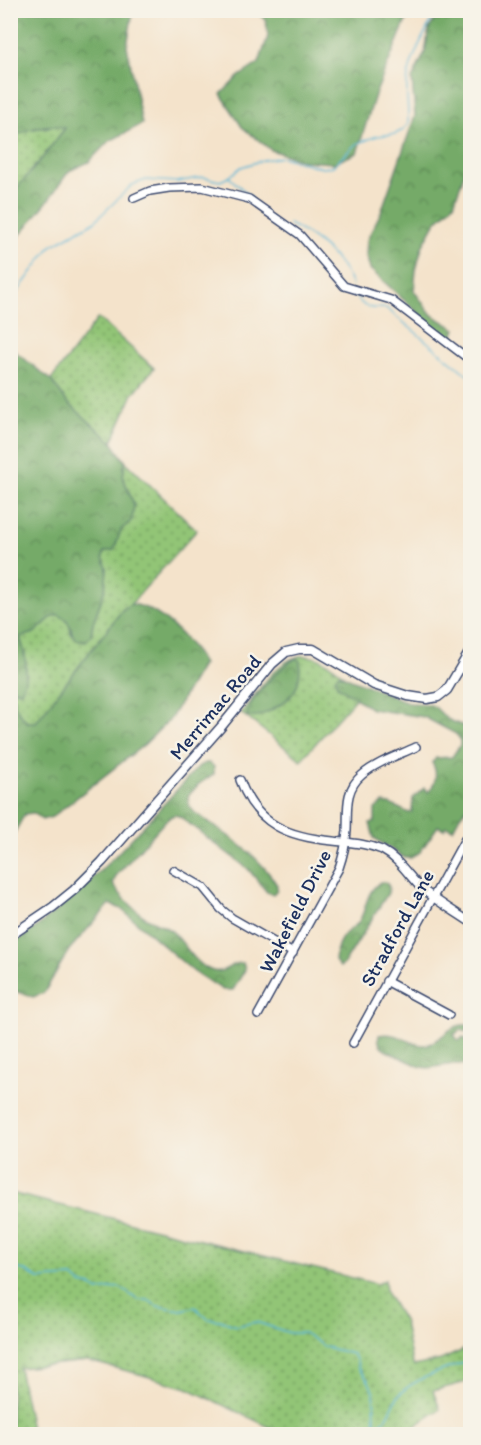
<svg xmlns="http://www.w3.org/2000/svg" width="481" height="1445" viewBox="0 0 481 1445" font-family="Itim,sans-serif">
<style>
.grass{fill:url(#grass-dots);stroke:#567a6a;stroke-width:1.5}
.forest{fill:url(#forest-crowns);stroke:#486c62;stroke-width:1.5}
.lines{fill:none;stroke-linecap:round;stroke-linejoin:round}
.stream{stroke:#58b5d6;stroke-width:1.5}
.minor-casing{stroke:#3c4a6e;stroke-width:10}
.tertiary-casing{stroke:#3c4a6e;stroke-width:11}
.minor{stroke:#fff;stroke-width:7}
.tertiary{stroke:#fff;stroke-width:8}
.labels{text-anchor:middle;stroke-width:5;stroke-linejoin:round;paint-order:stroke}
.street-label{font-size:20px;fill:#1b2f5e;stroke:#f7f3e8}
</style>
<defs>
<pattern id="grass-dots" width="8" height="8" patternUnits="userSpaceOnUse" patternTransform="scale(1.5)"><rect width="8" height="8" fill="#92c576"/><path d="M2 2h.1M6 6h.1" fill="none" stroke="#76a064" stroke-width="1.8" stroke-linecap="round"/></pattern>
<pattern id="forest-crowns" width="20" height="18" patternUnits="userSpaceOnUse" patternTransform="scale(1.5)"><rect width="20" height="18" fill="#75aa67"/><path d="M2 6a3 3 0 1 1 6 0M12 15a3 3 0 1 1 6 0" fill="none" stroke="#5f8b58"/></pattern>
</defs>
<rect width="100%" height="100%" fill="#f7f3e8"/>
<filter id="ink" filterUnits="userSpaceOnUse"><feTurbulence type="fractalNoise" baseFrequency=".0167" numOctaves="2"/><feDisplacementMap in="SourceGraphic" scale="12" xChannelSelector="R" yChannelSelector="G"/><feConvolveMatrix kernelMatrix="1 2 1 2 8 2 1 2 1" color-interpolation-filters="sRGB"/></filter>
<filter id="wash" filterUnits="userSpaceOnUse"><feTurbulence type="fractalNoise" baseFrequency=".008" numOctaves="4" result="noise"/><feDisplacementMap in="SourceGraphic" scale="24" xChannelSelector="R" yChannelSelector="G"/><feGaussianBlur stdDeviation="1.35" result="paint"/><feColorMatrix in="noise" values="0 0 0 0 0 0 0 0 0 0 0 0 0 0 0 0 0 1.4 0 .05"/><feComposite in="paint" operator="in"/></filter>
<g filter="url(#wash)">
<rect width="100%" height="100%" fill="#f4e3cb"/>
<g class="grass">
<polygon points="56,126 65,128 44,156 11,195 11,138 25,130"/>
<polygon points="98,318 154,368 133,394 112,442 66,401 51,380"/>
<path d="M125 461 197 530 131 604 123 609 36 722H27C17 711 12 702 10 687L16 691 26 673 25 654 20 637 34 633 53 616 59 615 68 621 72 635H91L93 623 105 589 107 568 103 558 104 552 114 549 121 529 134 505 123 477Z"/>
<path d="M299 656C326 654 343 675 362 691L301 760 241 713C257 693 274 663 299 656Z"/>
<polygon points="11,1193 377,1284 385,1280 386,1292 404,1322 412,1363 414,1366 441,1360 470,1347 470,1381 433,1391 440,1409 403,1434 284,1434 187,1388 143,1375 88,1361 19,1368 32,1434 11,1434"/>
</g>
<g class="forest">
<path d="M11 10 133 11 127 46 142 124 108 142 89 162 69 171 47 202 11 246V195L44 156 65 128C48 122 26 130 11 138Z"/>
<polygon points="441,10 470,11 470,156 454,204 436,222 422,247 416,270 414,291 432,315 456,329 452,340 428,322 370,269 366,255 367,240 381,212 415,116 412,79 425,52 429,29"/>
<polygon points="256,11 410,11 375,95 357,153 334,163 304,161 271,150 242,127 221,94 238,77 259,63 268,36 266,21"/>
<path d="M11 345 17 353 51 380 66 401 112 442 125 461 123 477 134 505 132 520 121 530 114 550 104 552 103 558 107 568 105 589 93 623 91 635 86 641C67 640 75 631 67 621 66 618 62 617 59 615L53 616 34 633 20 637C25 654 30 675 21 691L11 688C13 702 17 712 27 722H36L123 609 131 604C159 607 190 640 203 664L171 718 145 744 52 817 42 820 33 813 25 814 11 839 10 505C18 491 16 474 10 459Z"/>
<path d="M296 658 300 661C301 688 294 698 270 711 261 715 257 718 247 716 248 698 281 667 296 658Z"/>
<path d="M339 674 410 703 429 704 435 707 447 719 470 729V769L467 771 466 776 470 783V804L460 816 453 829 446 826 444 829 438 826 420 852 411 858H405L374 838 370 823 375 822V809L383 803 390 804 409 813 412 812 413 798 424 788 428 792C436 785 438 772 432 763L436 758 452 757 460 745V739L456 734 424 717 371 709 337 685 335 678Z"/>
<path d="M206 763H209L214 767V774L199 784 188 796 189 805 194 812C224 833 258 853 277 885V890L273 894 267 892 248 869 179 816 174 815 166 820 116 876 113 884C118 893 137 912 145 917 155 923 165 925 174 933 185 944 196 966 213 971 225 974 231 962 243 963L245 970 233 990H223L194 972 121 909 110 904 69 950 44 993 33 997 11 990V945C83 897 140 829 199 766Z"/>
<path d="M380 882H386L389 887 388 893 344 964 340 967 335 961C335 951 339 939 347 932 351 928 355 927 358 923 368 908 364 894 380 882Z"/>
<path d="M462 1025H470V1029L464 1032 462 1029 454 1035 459 1041 463 1037 466 1040 470 1036V1065L454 1064 429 1068 421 1067 385 1050C380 1046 377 1041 379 1035 400 1031 410 1046 425 1045 440 1043 446 1027 462 1025Z"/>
</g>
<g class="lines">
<g class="stream">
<polyline points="230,178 251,197"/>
<path d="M289 224C315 237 340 257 352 285"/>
<path d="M356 295C362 309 372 309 386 308L470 377"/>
<path d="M10 302 51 246 94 222 132 185 146 180 177 182 203 177 220 181 229 177 241 167 263 160 282 157 323 168 333 166 356 144 377 136 395 134 403 130 408 124C409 108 405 92 408 76 413 53 426 32 436 10"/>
<polyline points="10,1267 24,1270 39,1279 73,1277 81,1284 92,1286 98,1291 119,1287 138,1300 148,1300 157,1306 181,1310 195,1307 208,1319 220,1320 236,1326 256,1322 290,1333 304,1333 325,1347 353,1354 357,1361 358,1368 368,1380 374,1393 375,1427 375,1431 379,1434"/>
<path d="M375 1427C391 1419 390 1408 399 1395 412 1379 451 1367 470 1361"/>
</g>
</g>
</g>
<g filter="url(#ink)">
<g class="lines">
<g class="minor-casing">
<g id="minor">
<polyline points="134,198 150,191 169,188 202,187 249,199 300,235 344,286 391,300 470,360"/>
<path d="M240 780C256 825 289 837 333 841 350 843 365 843 382 850 399 859 408 875 421 888 436 901 454 911 470 922"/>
<polyline points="173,870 203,887 221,909 232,918 293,953"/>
<polyline points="386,981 449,1015"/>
<path d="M258 1015 339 868C343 856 346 844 347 831 348 810 344 790 362 775 377 762 399 755 416 747"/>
<polyline points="353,1043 470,830"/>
</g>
</g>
<g class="tertiary-casing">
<polyline id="tertiary" points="10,936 53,907 74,890 102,862 221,727 272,664 286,652 299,649 313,649 374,685 408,696 427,699 438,697 447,690 470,651"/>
</g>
<use href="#minor" class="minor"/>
<use href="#tertiary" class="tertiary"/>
</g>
</g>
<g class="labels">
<g class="street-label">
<text transform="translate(215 707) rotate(-50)" y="7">Merrimac Road</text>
<text transform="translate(295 911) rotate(-63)" y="7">Wakefield Drive</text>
<text transform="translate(397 928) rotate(-61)" y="7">Stradford Lane</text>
</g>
</g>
<rect width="481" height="1445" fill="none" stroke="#f7f3e8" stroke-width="36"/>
</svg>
